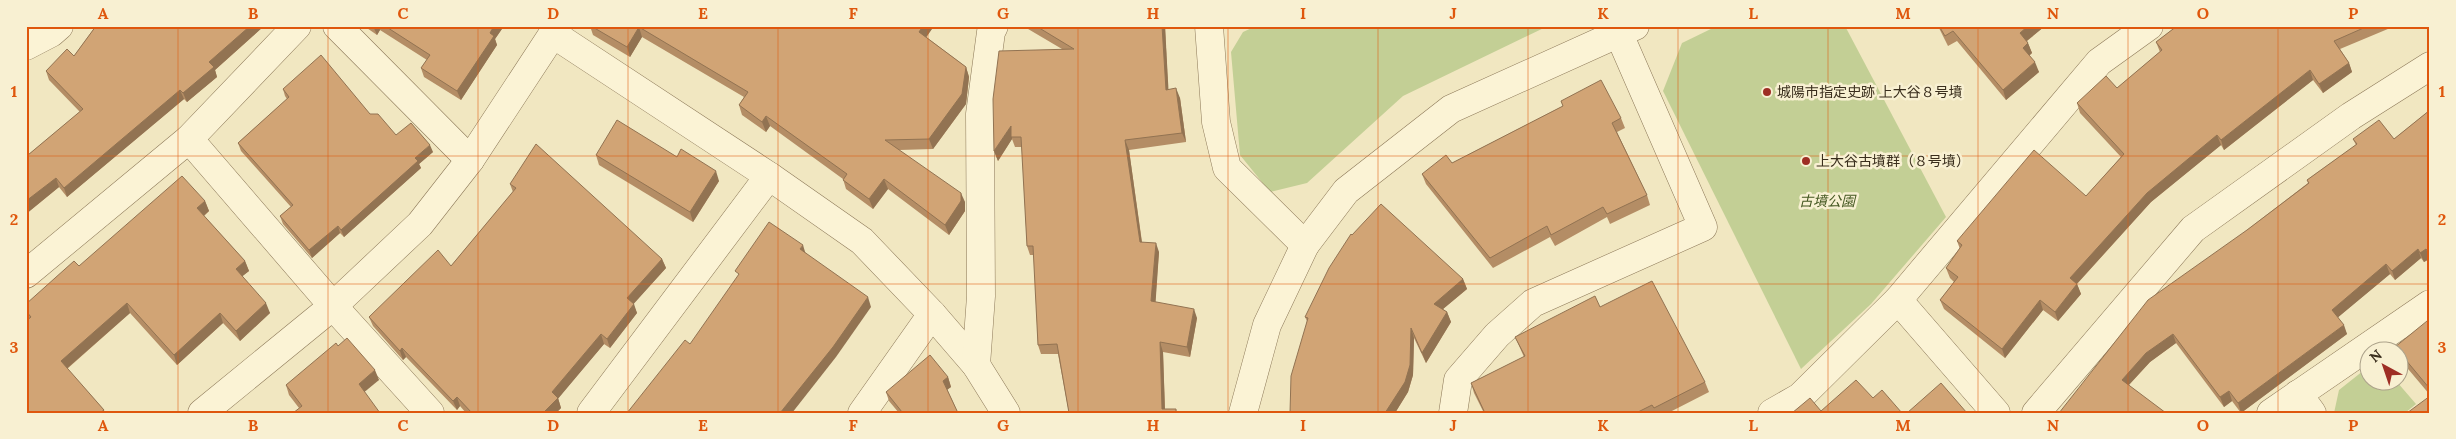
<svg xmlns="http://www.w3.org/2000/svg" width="2456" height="439" viewBox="0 0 2456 439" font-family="Lora,'Noto Sans JP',serif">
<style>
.green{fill:#c3cf95}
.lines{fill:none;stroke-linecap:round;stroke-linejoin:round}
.minor-casing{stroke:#8c7858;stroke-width:29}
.tertiary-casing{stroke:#8c7858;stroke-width:29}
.minor{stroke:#fbf3d5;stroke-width:28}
.tertiary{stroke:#fbf3d5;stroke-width:28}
.wall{fill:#b48d65}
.shaded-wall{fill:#927352}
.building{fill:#d1a475;stroke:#927352}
.grid{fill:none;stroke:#df570d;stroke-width:1;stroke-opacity:0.55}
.poi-dot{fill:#9e2e24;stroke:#f8f0d2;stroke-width:2}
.labels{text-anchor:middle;stroke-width:5;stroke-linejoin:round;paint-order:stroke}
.poi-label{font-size:14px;fill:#3a2e1d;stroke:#f8f0d2;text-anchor:start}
.park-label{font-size:14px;font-style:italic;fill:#455822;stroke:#f8f0d2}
.neatline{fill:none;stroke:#df570d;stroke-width:2}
.grid-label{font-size:16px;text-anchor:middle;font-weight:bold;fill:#df570d}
</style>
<rect width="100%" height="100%" fill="#f1e7c1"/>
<g class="green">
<polygon points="1256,26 1548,26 1403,96 1307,183 1270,192 1240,155 1231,52 1243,32"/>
<polygon points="1717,26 1845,26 1946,217 1871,304 1801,369 1663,91 1682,43"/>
<polygon points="2368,367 2368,382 2397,382 2416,404 2405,413 2334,413 2339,390"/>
</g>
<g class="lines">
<g class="minor-casing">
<g id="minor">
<polyline points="337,26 470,160"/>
<polyline points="1209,26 1216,122 1227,168 1305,245"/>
<polyline points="553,34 769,176 862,241 932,314 976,365 1006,413"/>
<polyline points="26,46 51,33 59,26"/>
<polyline points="189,139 333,306 430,413"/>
<polyline points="26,274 189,139 297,26"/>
<polyline points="1898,300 1996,413"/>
<polyline points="976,365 981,296 980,114 991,32 994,26"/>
<polyline points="2298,394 2312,413"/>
<polyline points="591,413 769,176"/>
<polyline points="862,413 932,314"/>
<polyline points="1453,413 1458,380 1497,335 1533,303 1703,227 1619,34"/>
<polyline points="1772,413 1800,397 1898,300 2099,62 2149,26"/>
<polyline points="2036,413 2193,229 2351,116 2430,66"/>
<polyline points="2271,413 2430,304"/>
</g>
</g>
<g class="tertiary-casing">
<g id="tertiary">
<polyline points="202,413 333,306 420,224 470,160 558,26"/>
<polyline points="1243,413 1267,325 1305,245 1346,191 1451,109 1635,26"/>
</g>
</g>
<use href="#minor" class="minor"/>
<use href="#tertiary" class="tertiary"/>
</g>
<g class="wall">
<polygon points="96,26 264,26 215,70 217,77 187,102 184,99 67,197 59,187 26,214 26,152 28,155 80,112 49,80 46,71 74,56"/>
<polygon points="364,26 504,26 495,39 497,45 461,100 424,77 421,68 427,60 380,30 377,35"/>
<polygon points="590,26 934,26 926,37 966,67 969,77 966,104 933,149 899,150 965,202 965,211 949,235 888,189 873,209 846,189 843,179 770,126 766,132 742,115 739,105 744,97 642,37 630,57 593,35"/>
<polygon points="1023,26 1165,26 1168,89 1180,98 1186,142 1129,150 1142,242 1159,252 1155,302 1197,318 1190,357 1163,352 1165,409 1176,409 1177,413 1069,413 1058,354 1041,354 1038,345 1034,255 1030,255 1027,246 1022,147 1015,147 1012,139 998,161 994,151 1062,49"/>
<polygon points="1938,26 2045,26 2027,41 2032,53 2029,56 2039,72 2006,100 1957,41 1948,46"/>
<polygon points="2177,26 2395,26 2340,49 2349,63 2352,72 2323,93 2313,80 2224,150 2221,145 2151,202 2077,284 2081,294 2058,321 2043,310 2005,358 1944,309 1940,300 1954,282 1950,278 1946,268 1960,249 1957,241 2086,196 2121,157 2080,113 2077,103 2117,88 2160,52 2156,42"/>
<polygon points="283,89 370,114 396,135 433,152 419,164 421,168 344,237 340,233 312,258 283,224 280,216 291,207 241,151 238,143 287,99 285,96"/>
<polygon points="1561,101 1621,118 1625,128 1617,132 1647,195 1650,205 1610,224 1607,217 1555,246 1550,237 1493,268 1426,184 1422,174 1452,163 1563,106"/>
<polygon points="2430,110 2430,259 2424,262 2421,258 2395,280 2390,274 2338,317 2347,334 2241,413 2232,401 2224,407 2176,343 2150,362 2129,385 2059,413 2247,230 2308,183 2307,180 2356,145 2353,139 2394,139"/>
<polygon points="596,155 677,157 719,181 693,222 599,165"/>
<polygon points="510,184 662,259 666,268 633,304 637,313 610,348 604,344 558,398 561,408 556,413 466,413 460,406 457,410 406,357 403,360 373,326 369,317 451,266 513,192"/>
<polygon points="205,201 209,211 204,216 245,261 249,271 242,276 270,313 240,341 223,323 177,365 130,313 67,369 104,410 105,413 26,413 28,319 26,316 26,304 79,266"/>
<polygon points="1463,279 1467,289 1443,309 1447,312 1451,322 1426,363 1414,338 1413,375 1408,392 1395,413 1290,413 1307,321 1305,317"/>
<polygon points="1600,307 1705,382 1709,392 1668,413 1480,413 1483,411 1474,393 1471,383 1524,357 1515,337"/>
<polygon points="2430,324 2430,395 2398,357 2398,352 2396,352 2395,347"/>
<polygon points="338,346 379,380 299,408 289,395 286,385"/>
<polygon points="948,377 951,387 947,389 958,413 899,413 889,401 886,392"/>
</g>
<g class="shaded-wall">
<polygon points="250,26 264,26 215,70 217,77 187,102 183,93 209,62"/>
<polygon points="373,26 379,26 380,30 377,35"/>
<polygon points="494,26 504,26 495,39 497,45 461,100 457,91"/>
<polygon points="923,26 934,26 923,42 919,32"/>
<polygon points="1162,26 1165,26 1169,99 1166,90"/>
<polygon points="2028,26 2045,26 2024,43 2020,33"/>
<polygon points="639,27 642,37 630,57 627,47"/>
<polygon points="2028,43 2032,53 2026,58 2023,48"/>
<polygon points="2035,62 2039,72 2006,100 2003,90"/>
<polygon points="2349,63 2352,72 2323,93 2319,84"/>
<polygon points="966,67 969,77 966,104 933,149 929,139"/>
<polygon points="2310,70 2313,80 2224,150 2221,140"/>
<polygon points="1176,88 1180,98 1186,142 1182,133"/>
<polygon points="180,90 184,99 67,197 64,188"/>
<polygon points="766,116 770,126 766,132 762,122"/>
<polygon points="1011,126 1012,139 998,161 994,151"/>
<polygon points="2217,135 2221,145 2151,202 2073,288 2070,278 2147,193"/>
<polygon points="1125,140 1129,150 1143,251 1140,242"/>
<polygon points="430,145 433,152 419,164 421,168 344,237 341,230 415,158"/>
<polygon points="716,171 719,181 693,222 690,212"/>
<polygon points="56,178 59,187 26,214 26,201"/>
<polygon points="884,179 888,189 873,209 869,199"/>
<polygon points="961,193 965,202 965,211 949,235 945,225"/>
<polygon points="205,201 209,211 201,218 197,208"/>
<polygon points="338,226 340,233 312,258 309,250"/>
<polygon points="1156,243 1159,252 1155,311 1151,301"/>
<polygon points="803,245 806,255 800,249"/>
<polygon points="2418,249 2421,258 2395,280 2392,271"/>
<polygon points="2426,249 2430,258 2424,262 2420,253"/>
<polygon points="662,259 666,268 630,308 627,298"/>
<polygon points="245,261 249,271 239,279 236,269"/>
<polygon points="2386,264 2390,274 2336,319 2332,310"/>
<polygon points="1463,279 1467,289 1437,314 1434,304"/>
<polygon points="2077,284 2081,294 2058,321 2055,312"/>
<polygon points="868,297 871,307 836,357 792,413 780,413"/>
<polygon points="2040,300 2043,310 2005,358 2002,349"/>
<polygon points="127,303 130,313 64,371 61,361"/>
<polygon points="266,303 270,313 240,341 236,331"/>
<polygon points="634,304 637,313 610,348 607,339"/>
<polygon points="1194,309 1197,318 1190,357 1187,347"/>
<polygon points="1447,312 1451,322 1426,363 1422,353"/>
<polygon points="220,313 223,323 177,365 174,355"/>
<polygon points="2344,325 2347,334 2241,413 2238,403"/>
<polygon points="1411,328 1414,338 1413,375 1408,392 1395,413 1385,413"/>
<polygon points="601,334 604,344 557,400 558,398 561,408 556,413 543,413 552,392"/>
<polygon points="2173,334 2176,343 2150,362 2125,389 2122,380 2146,353"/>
<polygon points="1160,342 1163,352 1165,413 1162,409"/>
<polygon points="402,348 406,357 403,360 400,351"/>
<polygon points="375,370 379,380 362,394 359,384"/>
<polygon points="948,377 951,387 947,390 943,381"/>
<polygon points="2229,391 2232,401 2224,407 2220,397"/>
<polygon points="457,397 460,406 457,410 453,401"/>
</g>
<g class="building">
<polygon points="96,26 250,26 209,62 214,67 183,93 180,90 64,188 56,178 26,201 26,152 28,155 83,109 46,71 67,49 74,56"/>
<polygon points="385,26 494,26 490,33 494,36 457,91 421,68 430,55"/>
<polygon points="591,26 923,26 919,32 966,67 962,94 929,139 885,140 961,193 961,201 945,225 884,179 869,199 843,180 847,174 766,116 762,122 739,105 748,92 639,27 627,47"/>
<polygon points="1036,26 1162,26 1166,90 1176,88 1182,133 1125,140 1140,242 1156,243 1151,301 1194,309 1187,347 1160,342 1162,409 1176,409 1176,413 1069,413 1057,344 1038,345 1033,246 1027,246 1021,137 1011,137 1011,126 994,151 993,99 999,51 1074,49"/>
<polygon points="1939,26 2028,26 2020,33 2028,43 2023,48 2035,62 2003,90 1953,31 1945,36"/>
<polygon points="2177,26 2368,26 2334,41 2349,63 2319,84 2310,70 2221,140 2217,135 2147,193 2070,278 2077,284 2055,312 2040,300 2002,349 1940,300 1958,277 1946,268 1962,245 1957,241 2034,150 2086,196 2124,154 2077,103 2106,76 2117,88 2162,50 2156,42"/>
<polygon points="321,55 370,114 378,114 396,135 411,123 430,145 415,158 418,161 341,230 338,226 309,250 280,216 293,205 238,143 289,97 283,89"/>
<polygon points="1601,80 1621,118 1612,123 1647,195 1607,214 1603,207 1551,235 1547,226 1490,258 1422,174 1446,155 1452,163 1563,106 1561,101"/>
<polygon points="2430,110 2430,254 2426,249 2420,253 2418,249 2392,271 2386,264 2332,310 2344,325 2238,403 2229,391 2220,397 2173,334 2146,353 2122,380 2166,413 2059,413 2148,300 2247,230 2309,183 2307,180 2357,144 2353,139 2379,120 2394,139"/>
<polygon points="617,120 677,157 681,149 716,171 690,212 596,155"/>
<polygon points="536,144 662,259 627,298 634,304 607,339 601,334 552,392 558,398 543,413 472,413 457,397 453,401 402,348 400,351 369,317 438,250 451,266 516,188 510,184"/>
<polygon points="182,176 205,201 197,208 245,261 236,269 266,303 236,331 220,313 174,355 127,303 61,361 104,410 100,413 26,413 26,321 31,317 26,311 26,304 74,261 79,266"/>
<polygon points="1381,204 1463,279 1434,304 1447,312 1422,353 1411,328 1410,365 1405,382 1385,413 1290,413 1291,376 1308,318 1305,317 1329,268 1351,234 1352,235"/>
<polygon points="769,222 803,245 800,249 868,297 833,347 780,413 627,413 685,340 690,344 739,274 735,271"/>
<polygon points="1652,281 1705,382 1654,408 1652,405 1636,413 1480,413 1484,411 1471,383 1525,356 1515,337 1595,296 1600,307"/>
<polygon points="2427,321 2430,324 2430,389 2395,347"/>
<polygon points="347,338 375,370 359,384 380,413 293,413 302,406 286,385 336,343 338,346"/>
<polygon points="930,355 948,377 943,381 958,413 901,413 902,412 886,392"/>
<polygon points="1856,380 1873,398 1882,390 1902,413 1792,413 1810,398 1821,411"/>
<polygon points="1941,383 1967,413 1907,413"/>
<polygon points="2430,396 2430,413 2407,413"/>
</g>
<path class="grid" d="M178 26V413M328 26V413M478 26V413M628 26V413M778 26V413M928 26V413M1078 26V413M1228 26V413M1378 26V413M1528 26V413M1678 26V413M1828 26V413M1978 26V413M2128 26V413M2278 26V413M26 156H2430M26 284H2430"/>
<g class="poi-dot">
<circle cx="1767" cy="92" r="5"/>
<circle cx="1806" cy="161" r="5"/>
</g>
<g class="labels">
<g class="poi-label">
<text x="1777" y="97">城陽市指定史跡 上大谷８号墳</text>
<text x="1816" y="166">上大谷古墳群（８号墳）</text>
</g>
<g class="park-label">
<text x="1827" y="206">古墳公園</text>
</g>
</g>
<rect width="2456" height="439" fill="none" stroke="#f8f0d2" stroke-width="55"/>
<g transform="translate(2384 366) rotate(320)"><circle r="24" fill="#f8f0d2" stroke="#aca28a"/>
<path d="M0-4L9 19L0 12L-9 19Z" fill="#9e2e24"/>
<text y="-8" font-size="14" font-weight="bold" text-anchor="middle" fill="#3a2e1d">N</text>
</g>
<rect x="28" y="28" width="2400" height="384" class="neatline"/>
<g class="grid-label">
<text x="103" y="19">A</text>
<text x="253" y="19">B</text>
<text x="403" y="19">C</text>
<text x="553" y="19">D</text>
<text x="703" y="19">E</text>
<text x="853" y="19">F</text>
<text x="1003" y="19">G</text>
<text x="1153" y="19">H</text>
<text x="1303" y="19">I</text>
<text x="1453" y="19">J</text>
<text x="1603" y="19">K</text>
<text x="1753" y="19">L</text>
<text x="1903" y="19">M</text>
<text x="2053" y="19">N</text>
<text x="2203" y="19">O</text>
<text x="2353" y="19">P</text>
<text x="14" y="97">1</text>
<text x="2442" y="97">1</text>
<text x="14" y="225">2</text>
<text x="2442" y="225">2</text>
<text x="14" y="353">3</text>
<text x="2442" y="353">3</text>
<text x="103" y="431">A</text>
<text x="253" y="431">B</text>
<text x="403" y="431">C</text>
<text x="553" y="431">D</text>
<text x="703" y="431">E</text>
<text x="853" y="431">F</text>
<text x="1003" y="431">G</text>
<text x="1153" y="431">H</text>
<text x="1303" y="431">I</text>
<text x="1453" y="431">J</text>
<text x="1603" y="431">K</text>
<text x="1753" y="431">L</text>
<text x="1903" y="431">M</text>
<text x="2053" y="431">N</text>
<text x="2203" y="431">O</text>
<text x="2353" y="431">P</text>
</g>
</svg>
